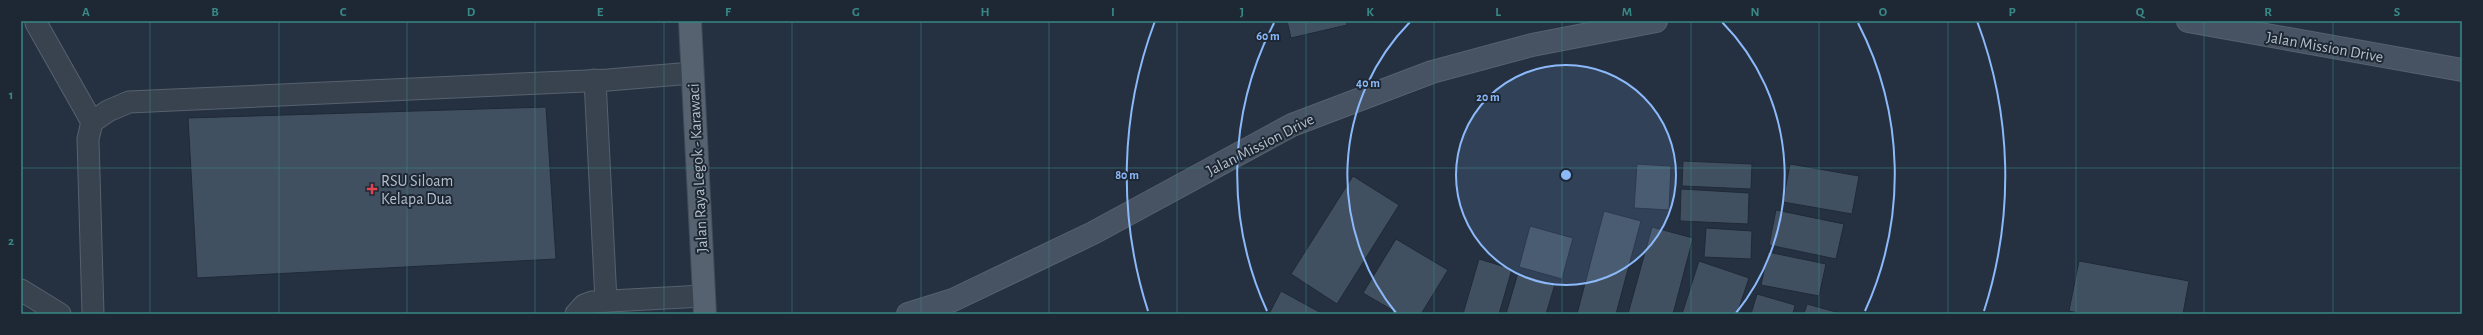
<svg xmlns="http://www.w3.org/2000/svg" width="2483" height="335" viewBox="0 0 2483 335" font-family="'Alegreya Sans',sans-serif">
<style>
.building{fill:#415060;stroke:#202a37}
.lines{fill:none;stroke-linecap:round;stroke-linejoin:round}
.lane-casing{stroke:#57616e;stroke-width:23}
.secondary-casing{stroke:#57616e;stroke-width:24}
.primary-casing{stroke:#424c59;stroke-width:24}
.lane{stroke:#394350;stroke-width:21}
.secondary{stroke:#475263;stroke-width:22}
.primary{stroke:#576270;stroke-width:22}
.grid{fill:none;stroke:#388885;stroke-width:1;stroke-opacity:0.55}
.ring{fill:none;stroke:#8bb9fa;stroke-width:2}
.health-dot{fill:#e0444e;stroke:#1e2835;stroke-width:1.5}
.labels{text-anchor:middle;stroke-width:4;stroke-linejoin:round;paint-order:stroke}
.street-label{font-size:16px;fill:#b5becb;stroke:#1e2835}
.poi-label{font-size:16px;fill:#b5becb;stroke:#1e2835;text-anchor:start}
.centre{fill:#8bb9fa;stroke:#1e2835;stroke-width:2}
.ring-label{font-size:12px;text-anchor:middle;font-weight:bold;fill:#8bb9fa;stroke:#1e2835;stroke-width:4;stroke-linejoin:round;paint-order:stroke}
.neatline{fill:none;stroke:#388885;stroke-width:1.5}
.grid-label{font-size:13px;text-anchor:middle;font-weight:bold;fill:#388885}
</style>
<rect width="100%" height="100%" fill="#253141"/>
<g class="building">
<polygon points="1287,21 1346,21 1347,25 1291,38"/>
<polygon points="546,107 556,259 197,278 188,118"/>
<polygon points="1683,161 1752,164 1751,189 1682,186"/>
<polygon points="1637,164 1671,166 1669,210 1634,208"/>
<polygon points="1790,164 1859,176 1852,214 1783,202"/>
<polygon points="1353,176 1399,205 1337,304 1291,274"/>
<polygon points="1681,189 1749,193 1748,224 1680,221"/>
<polygon points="1776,210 1844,224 1836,259 1769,245"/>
<polygon points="1604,211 1641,221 1616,314 1577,314"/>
<polygon points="1530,226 1573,238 1562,279 1519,267"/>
<polygon points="1652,227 1693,238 1673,314 1628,314"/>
<polygon points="1706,228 1752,231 1751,259 1704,257"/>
<polygon points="1396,239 1448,270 1421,314 1399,314 1363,293"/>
<polygon points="1768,252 1826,264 1819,296 1761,285"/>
<polygon points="1479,259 1512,269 1499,314 1463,314"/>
<polygon points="1699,261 1749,278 1737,314 1682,314"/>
<polygon points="2079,261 2189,281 2183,314 2083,314 2069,311"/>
<polygon points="1518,273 1555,284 1546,314 1506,314"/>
<polygon points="1281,291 1323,314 1269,314"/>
<polygon points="1757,294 1795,305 1793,314 1751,314"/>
<polygon points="1807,304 1843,314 1804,314"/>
</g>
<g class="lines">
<g class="lane-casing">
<g id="lane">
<polyline points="36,23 92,122"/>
<polyline points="595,80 606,301"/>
<polyline points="21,290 60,314"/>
<polyline points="93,314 88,139 92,122 108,111 129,102 608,80 692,73"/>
<polyline points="576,314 584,305 592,302 703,296"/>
</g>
</g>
<g class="secondary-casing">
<g id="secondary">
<polyline points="2188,21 2462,70"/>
<polyline points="908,314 953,300 1093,233 1292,125 1432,72 1532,45 1656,21"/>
</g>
</g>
<g class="primary-casing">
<polyline id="primary" points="690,21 705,314"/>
</g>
<use href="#lane" class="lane"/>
<use href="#secondary" class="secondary"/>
<use href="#primary" class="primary"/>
</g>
<path class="grid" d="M150 21V314M279 21V314M407 21V314M535 21V314M664 21V314M792 21V314M921 21V314M1049 21V314M1177 21V314M1306 21V314M1434 21V314M1562 21V314M1691 21V314M1819 21V314M1948 21V314M2076 21V314M2204 21V314M2333 21V314M21 168H2462"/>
<circle cx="1566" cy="175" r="110" fill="#8bb9fa" fill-opacity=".12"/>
<g class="ring">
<circle cx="1566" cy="175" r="110"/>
<path d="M1396 313A219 219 0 0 1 1410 22M1722 22A219 219 0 0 1 1736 313"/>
<path d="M1267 311A329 329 0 0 1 1274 23M1858 23A329 329 0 0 1 1865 311"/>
<path d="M1148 311A439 439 0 0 1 1155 21M1977 21A439 439 0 0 1 1984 311"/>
</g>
<path class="health-dot" d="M370 183h4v4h4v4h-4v4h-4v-4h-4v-4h4z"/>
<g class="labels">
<g class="street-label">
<text transform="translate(2325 46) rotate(10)" y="6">Jalan Mission Drive</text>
<text transform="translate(1260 144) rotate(-27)" y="6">Jalan Mission Drive</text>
<text transform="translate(697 168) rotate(-93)" y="6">Jalan Raya Legok - Karawaci</text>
</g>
<g class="poi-label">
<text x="381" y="186">RSU Siloam<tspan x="381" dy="18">Kelapa Dua</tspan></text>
</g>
</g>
<circle cx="1566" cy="175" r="6" class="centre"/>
<g class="ring-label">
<text x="1268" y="40">60 m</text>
<text x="1368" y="87">40 m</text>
<text x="1488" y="101">20 m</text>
<text x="1127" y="179">80 m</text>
</g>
<rect width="2483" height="335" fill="none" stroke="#1e2835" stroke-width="44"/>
<rect x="22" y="22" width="2439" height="291" class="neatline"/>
<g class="grid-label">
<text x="86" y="16">A</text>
<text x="215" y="16">B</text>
<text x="343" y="16">C</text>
<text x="471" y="16">D</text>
<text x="600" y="16">E</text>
<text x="728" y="16">F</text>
<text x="856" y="16">G</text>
<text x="985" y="16">H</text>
<text x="1113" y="16">I</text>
<text x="1242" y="16">J</text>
<text x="1370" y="16">K</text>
<text x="1498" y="16">L</text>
<text x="1627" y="16">M</text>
<text x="1755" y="16">N</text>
<text x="1883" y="16">O</text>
<text x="2012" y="16">P</text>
<text x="2140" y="16">Q</text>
<text x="2268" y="16">R</text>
<text x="2397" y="16">S</text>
<text x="11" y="99">1</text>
<text x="11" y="245">2</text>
</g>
</svg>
